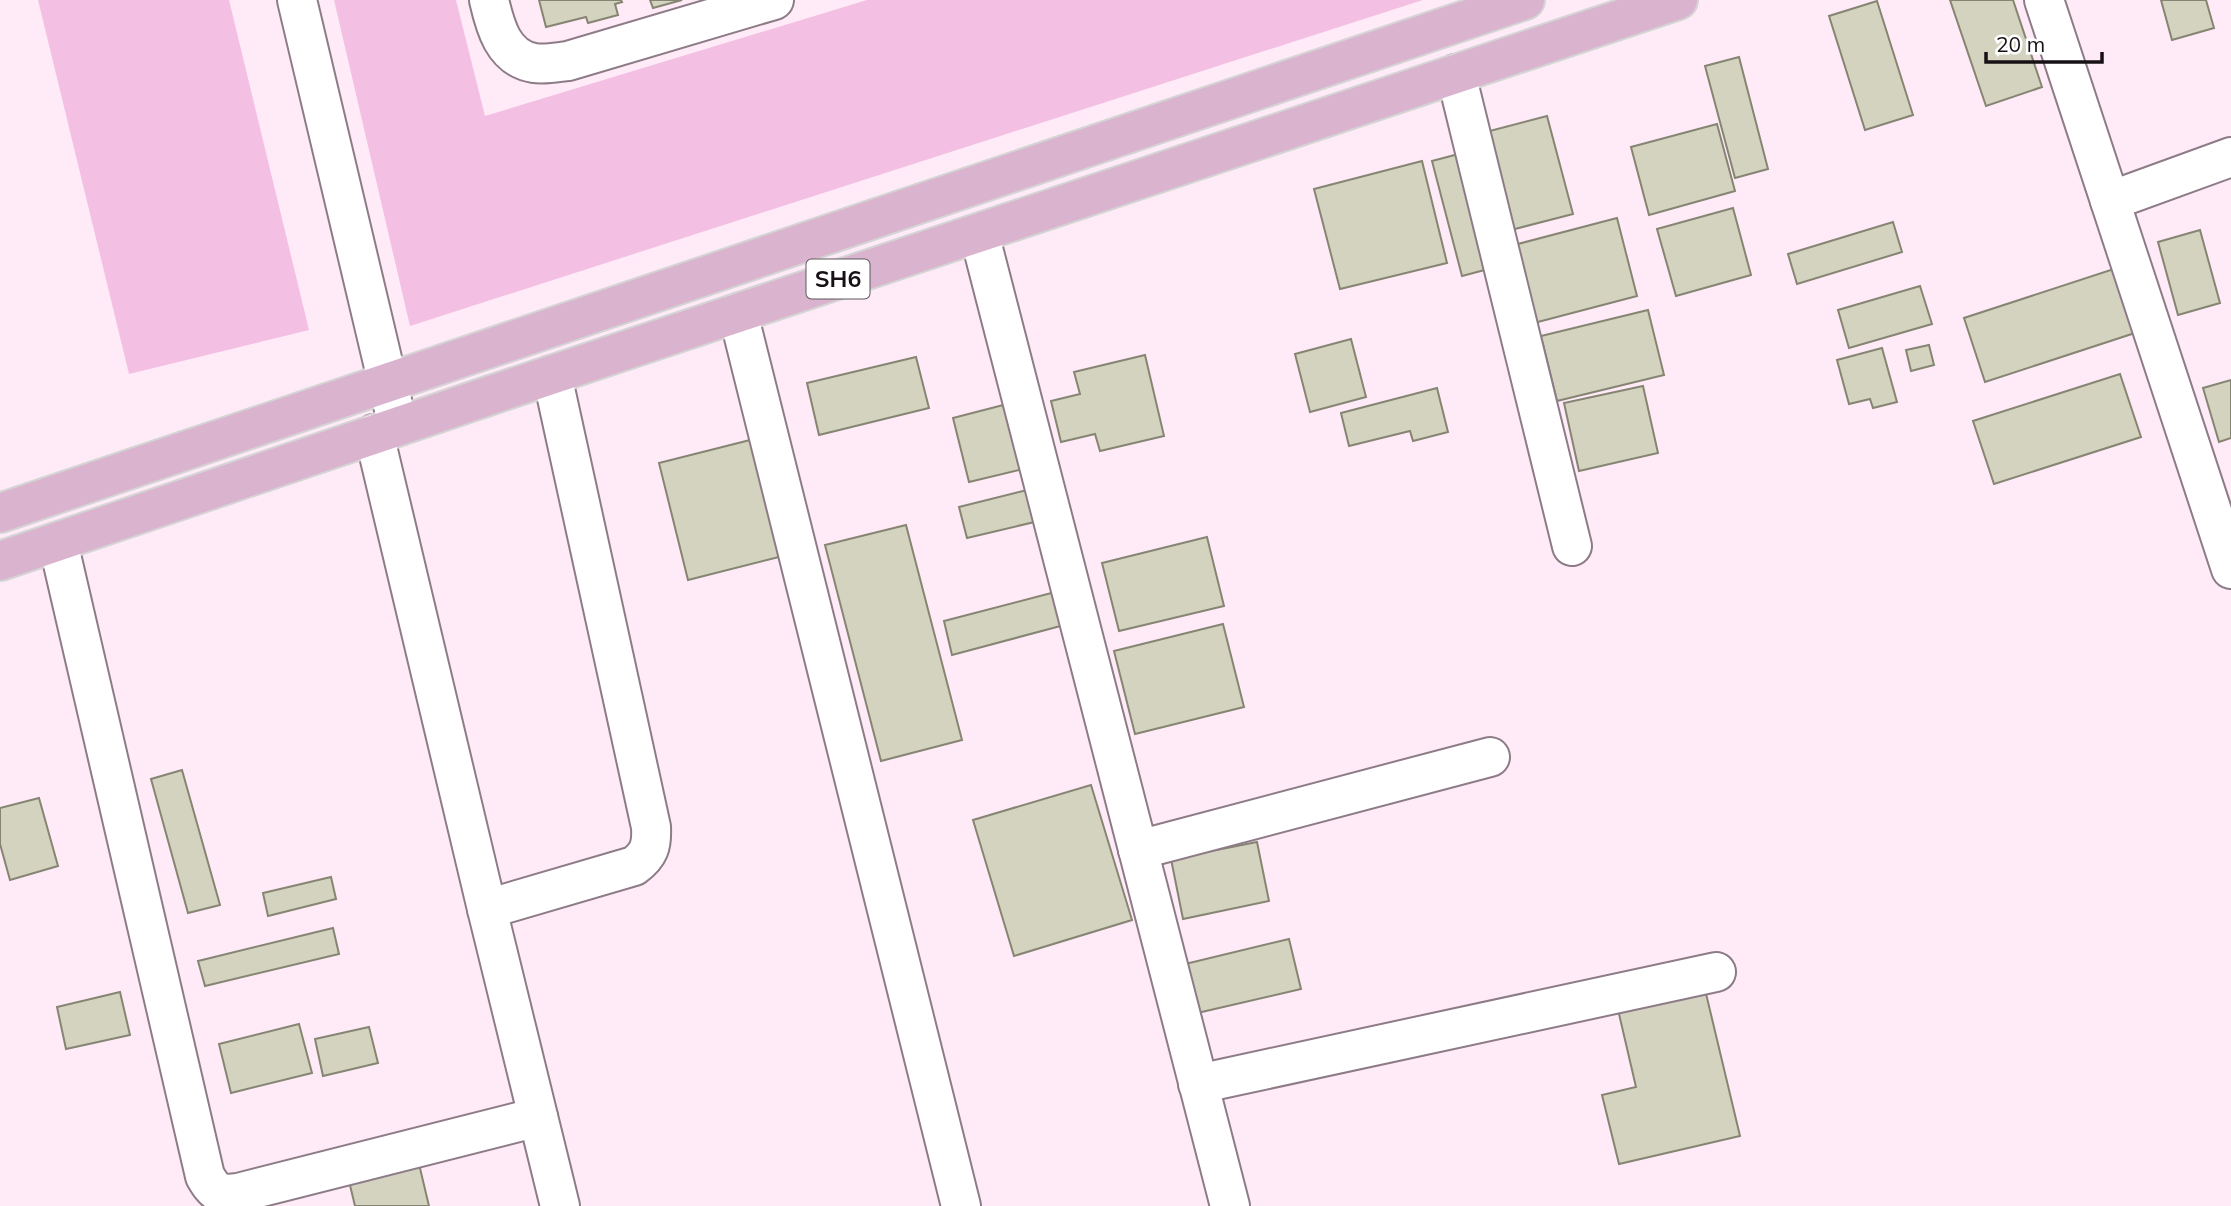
<svg xmlns="http://www.w3.org/2000/svg" width="2231" height="1206" viewBox="0 0 2231 1206" font-family="Mulish,sans-serif">
<style>
.green{fill:#f3bfe2}
.building{fill:#d4d3bf;stroke:#868573;stroke-width:2}
.lines{fill:none;stroke-linecap:round;stroke-linejoin:round}
.minor-casing{stroke:#8d7c87;stroke-width:42}
.major-casing{stroke:#d5d4d5;stroke-width:42}
.minor{stroke:#fff;stroke-width:38}
.major{stroke:#dab3ce;stroke-width:38}
.labels{text-anchor:middle;stroke-width:6;stroke-linejoin:round;paint-order:stroke}
.shield{fill:#fff;stroke:#5d585b;stroke-width:2}
.shield-label{font-size:23px;font-weight:bold;fill:#171015}
</style>
<rect width="100%" height="100%" fill="#ffebf7"/>
<g class="green">
<polygon points="38,0 229,0 309,330 129,374"/>
<polygon points="334,0 456,0 485,116 867,0 1423,0 410,326"/>
</g>
<g class="building">
<polygon points="539,0 621,0 622,2 615,4 618,15 588,23 586,17 546,27"/>
<polygon points="650,0 682,0 653,8"/>
<polygon points="1950,0 2013,0 2042,87 1986,106"/>
<polygon points="2161,0 2206,0 2214,28 2172,40"/>
<polygon points="1877,1 1913,115 1865,130 1829,16"/>
<polygon points="1739,57 1768,169 1735,178 1705,66"/>
<polygon points="1547,116 1573,214 1511,230 1486,132"/>
<polygon points="1717,124 1735,191 1649,215 1631,147"/>
<polygon points="1466,152 1496,267 1462,276 1432,161"/>
<polygon points="1422,161 1447,263 1340,289 1314,189"/>
<polygon points="1733,208 1751,275 1676,296 1657,229"/>
<polygon points="1617,218 1637,296 1534,323 1514,245"/>
<polygon points="1893,222 1902,252 1797,284 1788,254"/>
<polygon points="2200,230 2220,303 2178,315 2158,242"/>
<polygon points="2126,265 2147,329 1985,382 1964,318"/>
<polygon points="1920,286 1932,324 1849,348 1838,310"/>
<polygon points="1648,310 1664,375 1557,401 1541,336"/>
<polygon points="1351,339 1366,397 1310,412 1295,354"/>
<polygon points="1929,345 1934,365 1911,371 1906,350"/>
<polygon points="1882,348 1897,402 1873,408 1870,399 1849,404 1837,360"/>
<polygon points="1145,355 1164,436 1100,451 1095,434 1061,442 1051,401 1080,394 1074,372"/>
<polygon points="916,357 929,408 819,435 807,383"/>
<polygon points="2120,374 2141,437 1994,484 1973,421"/>
<polygon points="2231,380 2231,438 2219,442 2203,388"/>
<polygon points="1643,386 1658,453 1579,471 1564,403"/>
<polygon points="1437,388 1448,432 1413,441 1410,431 1349,446 1341,413"/>
<polygon points="1011,403 1027,468 969,482 953,418"/>
<polygon points="758,438 787,555 688,580 659,463"/>
<polygon points="1035,488 1043,520 967,538 959,507"/>
<polygon points="906,525 962,740 881,761 825,545"/>
<polygon points="1207,537 1224,606 1119,631 1102,563"/>
<polygon points="1059,591 1068,624 952,655 944,621"/>
<polygon points="1223,624 1244,707 1135,734 1114,651"/>
<polygon points="182,770 220,905 188,913 151,779"/>
<polygon points="1091,785 1132,920 1014,956 973,820"/>
<polygon points="39,798 58,866 10,880 0,844 0,808"/>
<polygon points="1257,842 1269,901 1183,919 1171,859"/>
<polygon points="331,877 336,899 268,916 263,893"/>
<polygon points="333,928 339,954 205,986 198,961"/>
<polygon points="1289,939 1301,989 1193,1014 1181,965"/>
<polygon points="1703,981 1740,1136 1619,1164 1602,1095 1636,1087 1616,1001"/>
<polygon points="120,992 130,1035 66,1049 57,1007"/>
<polygon points="299,1024 312,1073 231,1093 219,1044"/>
<polygon points="369,1027 378,1063 323,1076 315,1039"/>
<polygon points="419,1164 429,1206 355,1206 349,1181"/>
</g>
<g class="lines">
<g class="minor-casing">
<g id="minor">
<polyline points="297,0 398,426"/>
<path d="M489 0C495 26 503 58 534 63 545 65 558 62 568 61L774 0"/>
<polyline points="2044,0 2231,569"/>
<polyline points="1456,74 1572,546"/>
<polyline points="2110,201 2231,157"/>
<polyline points="979,233 1230,1206"/>
<polyline points="738,313 961,1206"/>
<polyline points="374,434 487,909 560,1206"/>
<path d="M58 542 205 1176C215 1193 218 1195 238 1193L538 1117"/>
<polyline points="1138,850 1490,757"/>
<path d="M487 909 634 866C649 855 652 846 651 827L552 375"/>
<polyline points="1198,1084 1716,972"/>
</g>
</g>
<g class="major-casing">
<g id="major">
<polyline points="0,513 1525,0"/>
<polyline points="0,561 491,395 1678,0"/>
</g>
</g>
<use href="#minor" class="minor"/>
<use href="#major" class="major"/>
</g>
<g class="labels">
<rect class="shield" x="806.5" y="259.5" width="63" height="39" rx="5"/>
<g class="shield-label">
<text x="838" y="287">SH6</text>
</g>
</g>
<path d="M1986 52v10h116v-10" fill="none" stroke="#171015" stroke-width="3.5"/>
<text x="1996" y="52" font-size="21" fill="#171015" stroke="#ffffff" stroke-width="5" paint-order="stroke">20 m</text>
</svg>
